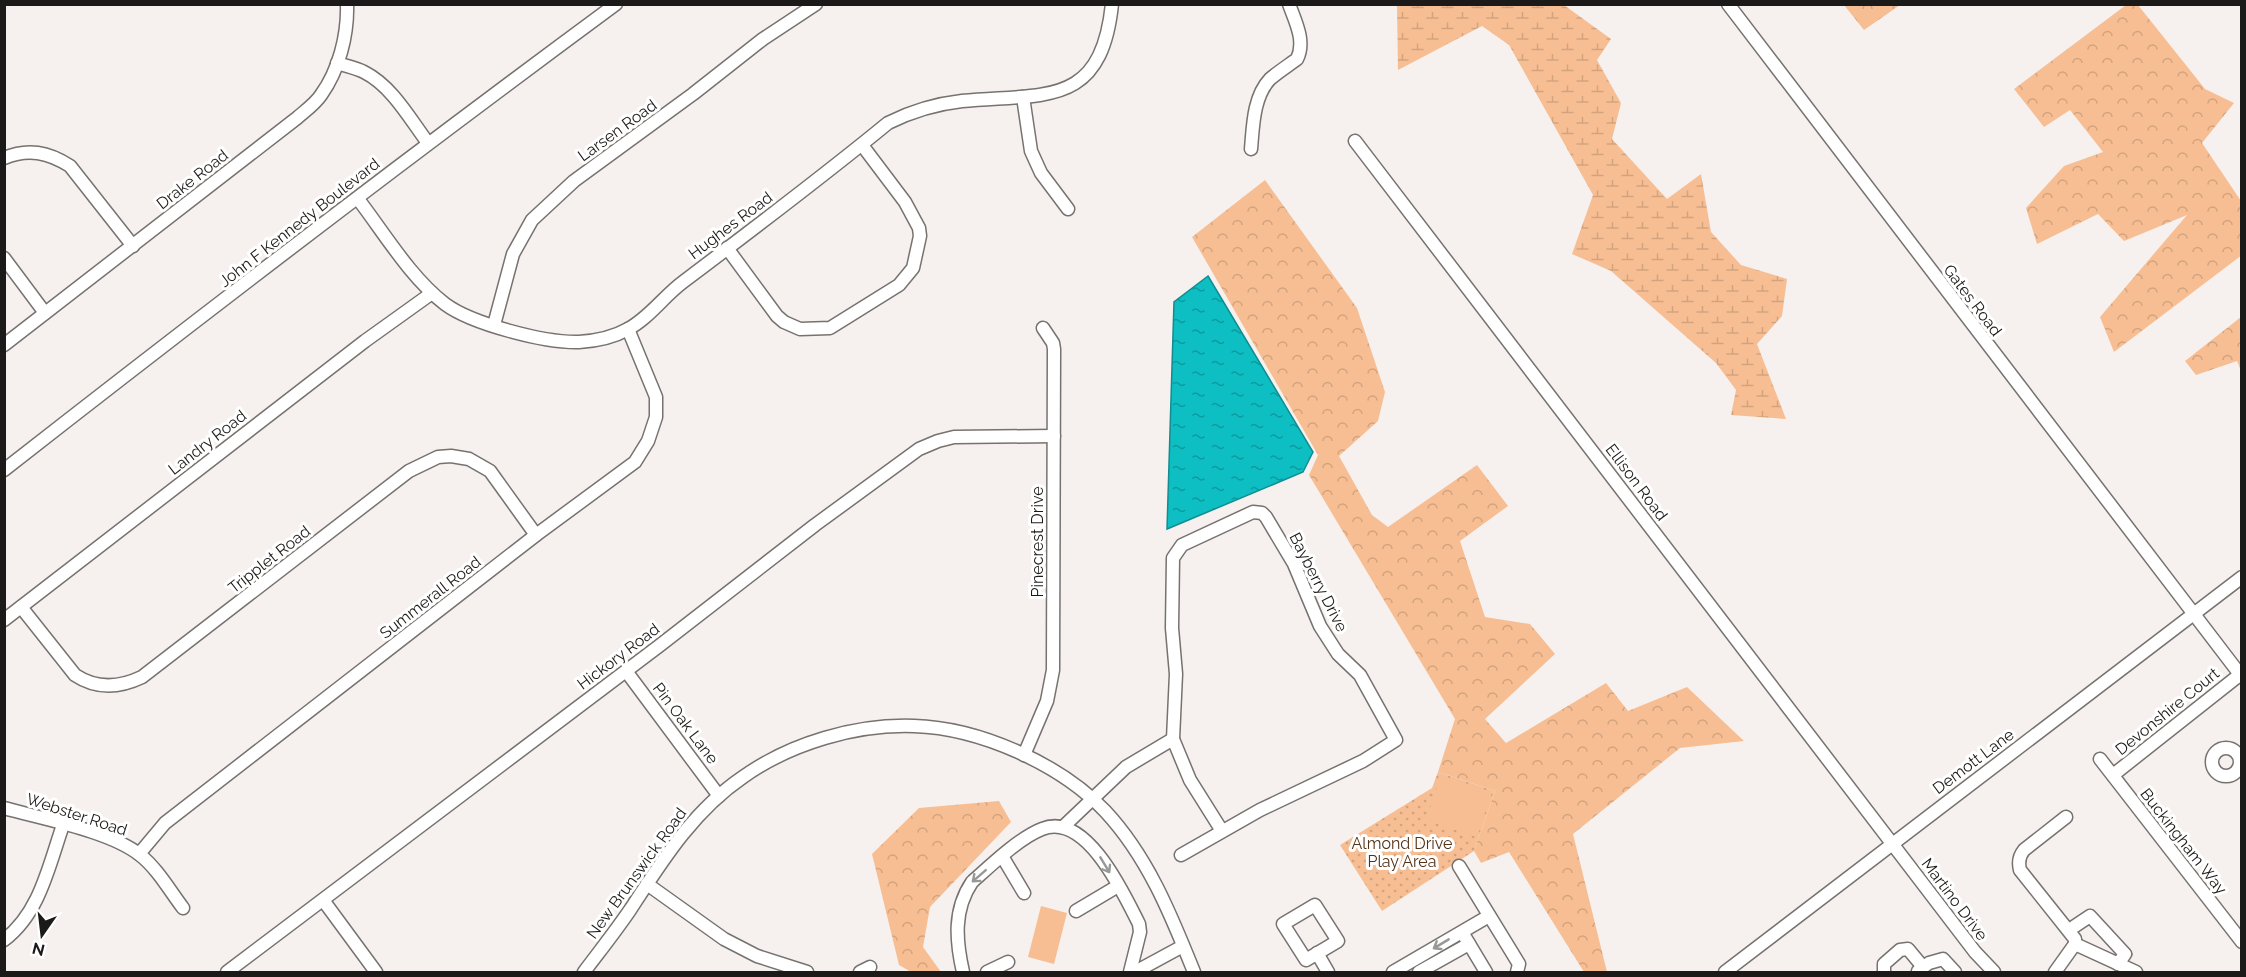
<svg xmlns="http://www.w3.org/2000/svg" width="2246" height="977" viewBox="0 0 2246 977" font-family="Raleway,sans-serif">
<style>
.grass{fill:url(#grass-dots)}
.forest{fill:url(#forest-crowns)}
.wetland{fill:url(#wetland-marsh)}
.garden{fill:#f7be93}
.water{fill:url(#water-ripples);stroke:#118d90;stroke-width:1.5}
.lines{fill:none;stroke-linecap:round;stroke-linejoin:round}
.minor-casing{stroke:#76726f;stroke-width:15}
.minor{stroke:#fff;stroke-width:12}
.oneway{stroke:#989897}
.labels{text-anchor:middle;stroke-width:6;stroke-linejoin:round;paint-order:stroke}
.street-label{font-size:16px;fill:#1b1a18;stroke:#fff}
.park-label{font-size:16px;fill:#533318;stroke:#fff}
</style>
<defs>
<pattern id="grass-dots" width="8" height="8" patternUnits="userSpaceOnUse" patternTransform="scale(1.5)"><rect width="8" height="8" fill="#f7be93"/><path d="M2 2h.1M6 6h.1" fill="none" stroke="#d3a37e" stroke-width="1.8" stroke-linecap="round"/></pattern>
<pattern id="forest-crowns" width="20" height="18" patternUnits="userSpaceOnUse" patternTransform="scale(1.5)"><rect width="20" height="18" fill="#f7be93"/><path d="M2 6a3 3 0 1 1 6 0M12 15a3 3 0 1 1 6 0" fill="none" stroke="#d3a37e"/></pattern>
<pattern id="wetland-marsh" width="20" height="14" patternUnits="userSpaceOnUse" patternTransform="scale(1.5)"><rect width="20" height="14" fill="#f7be93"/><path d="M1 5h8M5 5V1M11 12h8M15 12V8" fill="none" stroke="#d3a37e"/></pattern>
<pattern id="water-ripples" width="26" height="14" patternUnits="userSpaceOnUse" patternTransform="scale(1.5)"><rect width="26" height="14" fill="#0dbec3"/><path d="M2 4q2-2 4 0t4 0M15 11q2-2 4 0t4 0" fill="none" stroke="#0c9a9d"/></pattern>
</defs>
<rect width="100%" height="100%" fill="#f6f1ee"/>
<polygon class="grass" points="1438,772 1495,791 1474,851 1382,911 1340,845 1432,788"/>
<g class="forest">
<polygon points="1844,5 1900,5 1864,30"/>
<polygon points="2126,5 2138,5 2205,89 2234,103 2202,143 2241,201 2242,255 2114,352 2100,317 2187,215 2124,241 2098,214 2037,244 2026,208 2064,166 2103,152 2070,110 2044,127 2014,89"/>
<polygon points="1265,180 1357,308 1385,392 1378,421 1339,456 1372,515 1388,527 1477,465 1508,506 1460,541 1485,617 1530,624 1555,654 1485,719 1506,743 1606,683 1628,711 1687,687 1744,741 1680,748 1573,834 1607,972 1584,972 1509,852 1481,863 1474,851 1495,791 1438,772 1455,719 1309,475 1318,455 1192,237"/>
<polygon points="2241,317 2241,371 2237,361 2196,375 2185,361"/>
<polygon points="999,801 1011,822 930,907 923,947 941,972 911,972 899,965 872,854 919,808"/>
</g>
<polygon class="wetland" points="1397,5 1564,5 1611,39 1597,60 1621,103 1612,139 1667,199 1701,174 1711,232 1741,265 1787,279 1782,316 1757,344 1786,419 1731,415 1736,390 1716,363 1611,271 1572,254 1593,195 1509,45 1482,26 1398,70"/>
<g class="garden">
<polygon points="1441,775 1492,792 1477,837 1426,820"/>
<polygon points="1041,906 1067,913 1054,964 1028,957"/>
</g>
<polygon class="water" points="1208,276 1313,452 1303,472 1167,529 1174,302"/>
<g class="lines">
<g class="minor-casing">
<g id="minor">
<polyline points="1728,4 2242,677"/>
<path d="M337 63C346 66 356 68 364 72 392 86 410 119 428 143"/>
<polyline points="1023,97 1031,151 1041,173 1068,209"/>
<polyline points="1355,141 1975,952 1994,972"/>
<path d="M1251 149C1253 127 1253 97 1270 79 1278 72 1289 65 1297 59 1306 41 1295 21 1289 4"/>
<path d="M4 158C28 148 48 152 70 166L133 246"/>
<path d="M358 199C385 234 410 277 445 304 472 324 545 343 579 342 595 341 614 337 628 329 649 318 664 296 683 282 752 230 821 178 888 123 912 111 935 104 962 101 1044 93 1101 109 1112 4"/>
<polyline points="727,248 777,316 784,322 800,329 830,328 899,285 913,268 920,236 919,228 905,202 862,145"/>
<polyline points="4,258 45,313"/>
<polyline points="494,325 513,254 532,220 574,181 693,94 763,39 816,4"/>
<path d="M4 345 297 118C305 111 315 104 321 95 339 70 348 35 347 4"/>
<path d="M4 470C206 312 410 156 616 4"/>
<path d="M21 607 75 675C96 689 119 688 142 677L409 471 438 457 451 456 469 459 490 471 536 535"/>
<polyline points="4,620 365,341 432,293"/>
<polyline points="626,671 719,796"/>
<circle cx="2226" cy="762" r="14"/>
<polyline points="1024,755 1047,701 1053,670 1054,349 1053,343 1043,328"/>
<polyline points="2100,759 2242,942"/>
<polyline points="2113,775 2242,673"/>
<path d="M4 808C43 819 110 831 140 855 157 868 170 891 183 908"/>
<polyline points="1063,827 1126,767 1173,739"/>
<polyline points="139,854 165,823 536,535 635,462 648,441 656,417 656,397 628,329"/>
<polyline points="1181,855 1260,810 1363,761 1396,740 1360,675 1338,654 1320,626 1294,564 1266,517 1262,513 1253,512 1182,545 1173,558 1172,628 1176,674 1173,739 1190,780 1222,831"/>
<polyline points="1002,856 1024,893"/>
<polyline points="1459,866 1519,964 1517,972"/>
<polyline points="647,884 724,939 757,956 807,972"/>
<polyline points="323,900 376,972"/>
<polygon points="1315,905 1338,941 1306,960 1283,924"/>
<polyline points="1076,911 1118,886"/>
<polyline points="2069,930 2090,916 2125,954 2118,964"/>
<polyline points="1465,937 1486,972"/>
<path d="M4 940C40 913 49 865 63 825"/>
<polyline points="2075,944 2136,972"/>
<polyline points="1317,953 1328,972"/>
<polyline points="1918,971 1929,963 1943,959 1955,972"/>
<polyline points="227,972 659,646 815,525 919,449 938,441 954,437 1054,436"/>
<path d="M584 972C599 952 615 932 630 910 662 861 693 811 743 777 791 743 856 724 914 726 980 728 1060 764 1105 811 1148 857 1171 915 1194 972"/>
<polyline points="860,972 870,967"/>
<path d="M963 972C956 941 953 910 972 882 990 866 1019 838 1042 829 1086 811 1124 894 1139 924L1140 932 1130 972"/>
<polyline points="987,972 1008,962"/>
<polyline points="1135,972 1183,946"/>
<polyline points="1393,972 1489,916"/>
<polyline points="1419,972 1469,944"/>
<polyline points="1725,972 2242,577"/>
<polyline points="1884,972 1884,964 1900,950 1908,949 1923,967"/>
<path d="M2055 972 2075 944V939L2020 870C2018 862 2019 856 2024 850L2066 817"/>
</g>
</g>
<use href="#minor" class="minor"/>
</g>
<defs><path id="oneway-shaft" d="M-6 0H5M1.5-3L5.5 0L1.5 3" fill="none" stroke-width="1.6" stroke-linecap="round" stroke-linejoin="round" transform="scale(1.5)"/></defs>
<g class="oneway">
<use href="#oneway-shaft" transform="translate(1105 865) rotate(59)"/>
<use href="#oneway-shaft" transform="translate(979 876) rotate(139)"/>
<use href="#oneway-shaft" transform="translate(1441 944) rotate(149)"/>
</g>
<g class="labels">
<g class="street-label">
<text transform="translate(617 130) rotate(-36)" y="6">Larsen Road</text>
<text transform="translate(192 179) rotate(-38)" y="6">Drake Road</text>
<text transform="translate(299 222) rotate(-38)" y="6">John F Kennedy Boulevard</text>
<text transform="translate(730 225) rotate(-37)" y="6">Hughes Road</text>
<text transform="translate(1973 300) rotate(53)" y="6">Gates Road</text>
<text transform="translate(207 442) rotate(-38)" y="6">Landry Road</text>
<text transform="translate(1637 482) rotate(53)" y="6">Ellison Road</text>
<text transform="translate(1037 542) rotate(-90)" y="6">Pinecrest Drive</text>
<text transform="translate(269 559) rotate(-38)" y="6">Tripplet Road</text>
<text transform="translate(1319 582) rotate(63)" y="6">Bayberry Drive</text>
<text transform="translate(430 597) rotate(-38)" y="6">Summerall Road</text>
<text transform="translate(618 656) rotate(-37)" y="6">Hickory Road</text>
<text transform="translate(2167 711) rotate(-39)" y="6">Devonshire Court</text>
<text transform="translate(686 723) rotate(53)" y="6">Pin Oak Lane</text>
<text transform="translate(1973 761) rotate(-37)" y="6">Demott Lane</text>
<text transform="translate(77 814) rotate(18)" y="6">Webster Road</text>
<text transform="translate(2184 841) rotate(52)" y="6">Buckingham Way</text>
<text transform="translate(636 873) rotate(-54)" y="6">New Brunswick Road</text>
<text transform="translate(1955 899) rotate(53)" y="6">Martino Drive</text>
</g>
<g class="park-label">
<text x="1402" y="849">Almond Drive<tspan x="1402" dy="18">Play Area</tspan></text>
</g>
</g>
<rect width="2246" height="977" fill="none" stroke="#1b1a18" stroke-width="12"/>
<g transform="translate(42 935) rotate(194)" stroke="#ffffff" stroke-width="4.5" paint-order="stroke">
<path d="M0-4.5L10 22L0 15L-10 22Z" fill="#1b1a18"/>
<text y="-9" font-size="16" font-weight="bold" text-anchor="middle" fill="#1b1a18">N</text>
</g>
</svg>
